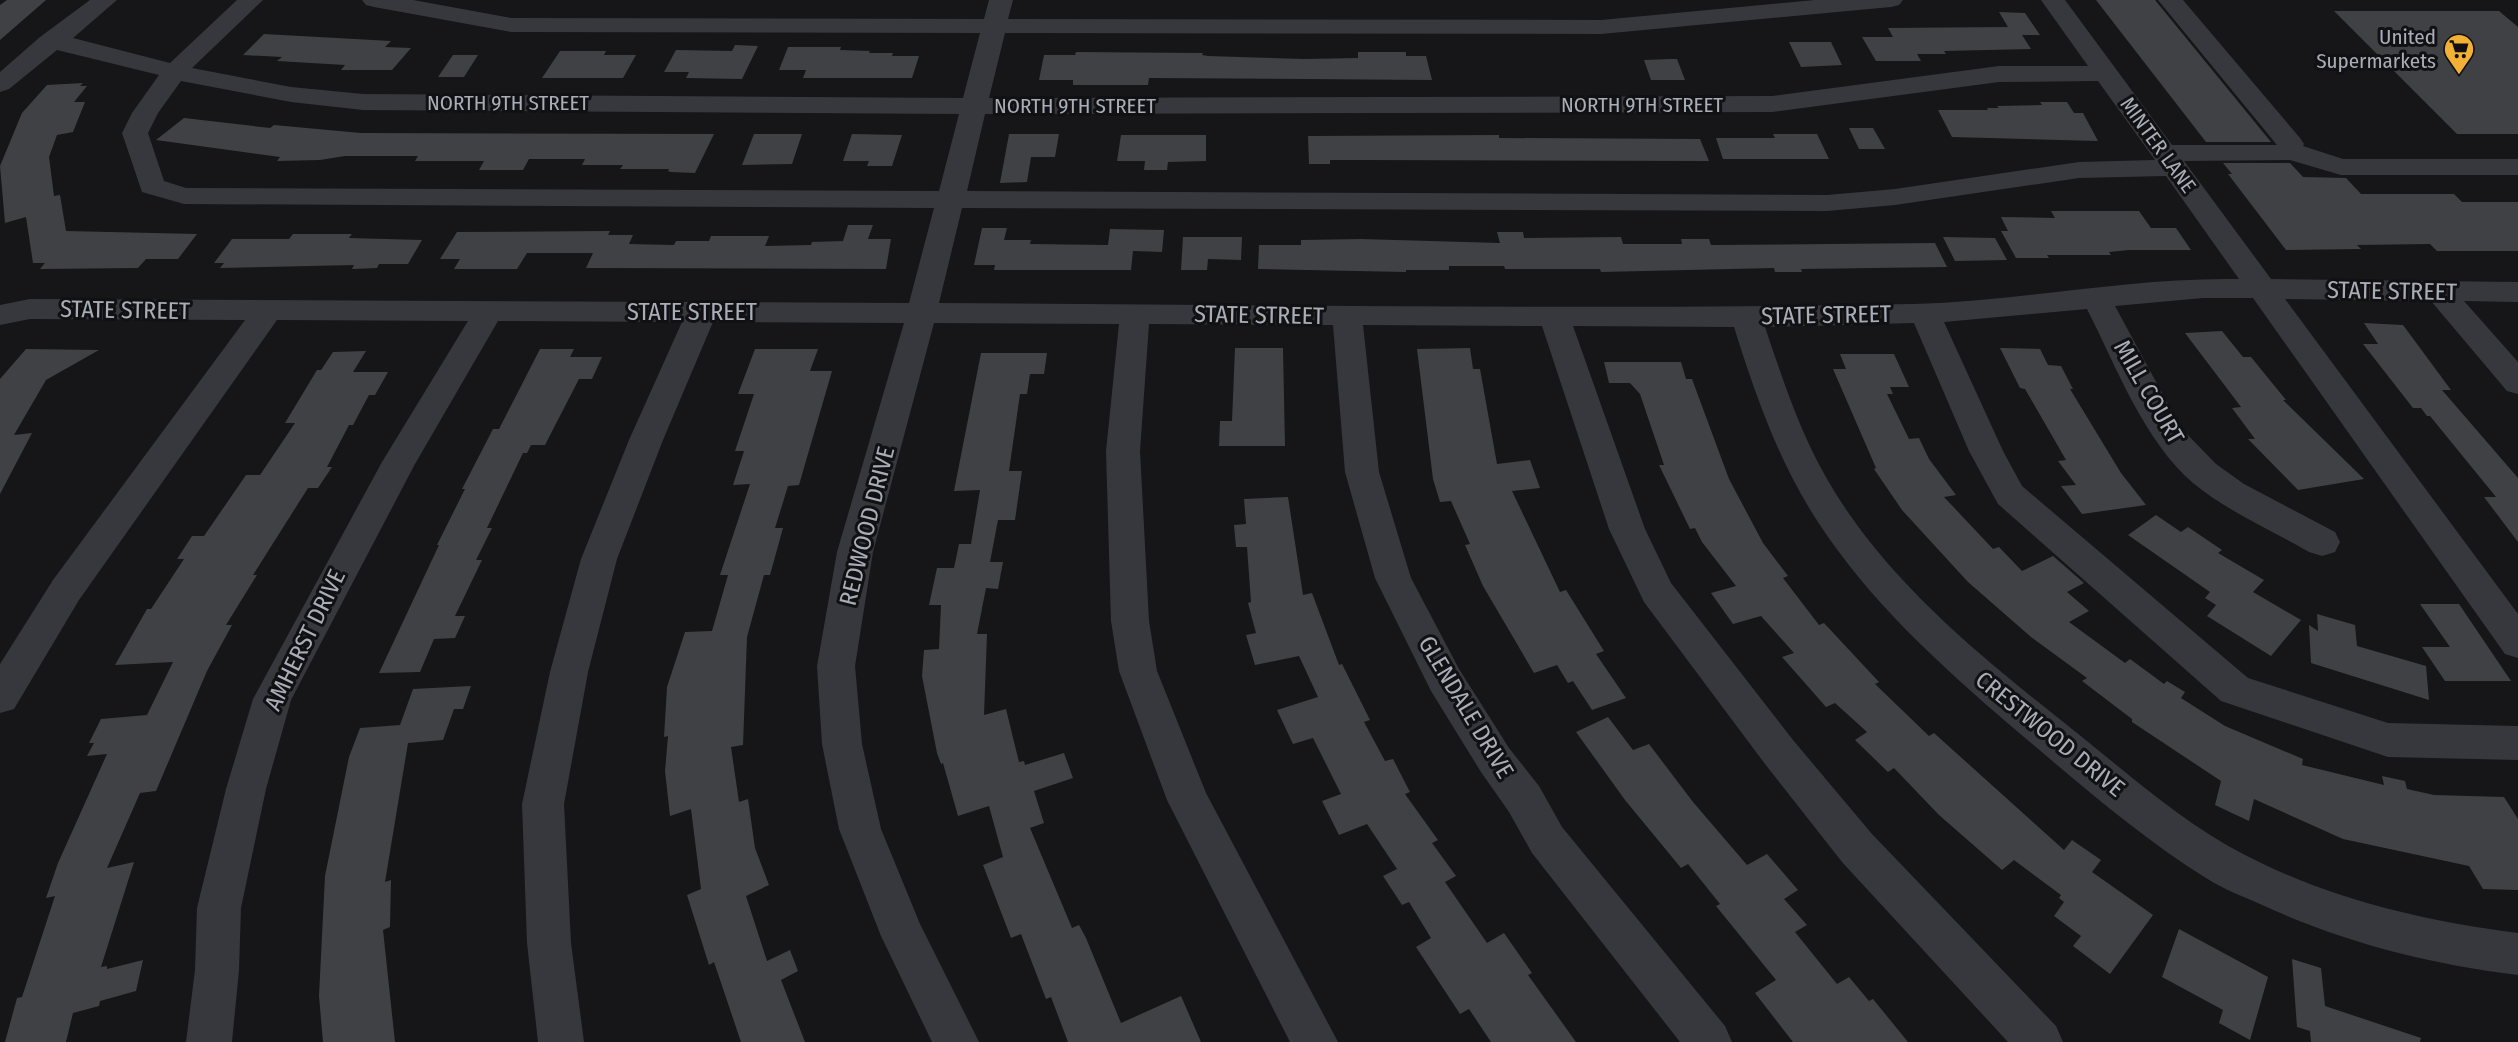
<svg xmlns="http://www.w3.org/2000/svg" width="2518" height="1042" viewBox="0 0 2518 1042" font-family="'Fira Sans Condensed',sans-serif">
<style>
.building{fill:#404145}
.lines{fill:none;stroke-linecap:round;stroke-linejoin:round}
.minor{fill:#37383d;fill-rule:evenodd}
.labels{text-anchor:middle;stroke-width:6;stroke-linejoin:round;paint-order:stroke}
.far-poi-label{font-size:21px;fill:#a8adb8;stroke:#111113;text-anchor:end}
.far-street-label{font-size:21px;fill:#a8adb8;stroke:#111113}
.street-label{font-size:24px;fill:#a8adb8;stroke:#111113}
</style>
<rect width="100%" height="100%" fill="#161618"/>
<g class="building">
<polygon points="7,0 46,0 0,40 0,5"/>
<polygon points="2096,0 2155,0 2271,142 2206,142"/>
<polygon points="2334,11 2499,11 2518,27 2518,134 2457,134"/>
<polygon points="1999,12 2025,13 2040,35 2022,35 2031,49 1944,51 1946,54 1917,54 1921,61 1876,61 1862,37 1893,37 1888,28 2008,27"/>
<polygon points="264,34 391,41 385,47 411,48 392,70 341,70 345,65 277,61 282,57 243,55"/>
<polygon points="1789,42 1831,42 1842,65 1801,67"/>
<polygon points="735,45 758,46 742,79 686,78 689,72 664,72 676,50 732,51"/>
<polygon points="788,47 841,47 840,50 870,51 869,53 893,53 892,56 919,56 912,78 803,78 806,70 779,70"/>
<polygon points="560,51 606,51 604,55 636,55 623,78 542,78"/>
<polygon points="1076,52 1203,53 1202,55 1208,56 1304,59 1358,58 1358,52 1406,52 1406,56 1426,56 1432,80 1149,78 1148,85 1073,85 1073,80 1039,80 1044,55 1075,55"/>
<polygon points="453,55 478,55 464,77 438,77"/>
<polygon points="1670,59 1677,59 1685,80 1651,80 1644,60"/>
<polygon points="83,83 80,86 87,86 74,102 85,102 73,132 57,135 49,157 54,196 60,195 66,231 197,234 178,259 146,259 138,268 40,269 45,263 33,263 26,217 5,223 0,166 22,113 47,85"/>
<polygon points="2040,102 2067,102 2074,113 2083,113 2098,141 1952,137 1938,110 1988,110 1987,108 1999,108 1997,106 2042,105"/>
<polygon points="184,118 270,128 274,125 361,133 714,134 695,173 671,172 668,171 669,169 620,169 623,165 582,165 585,159 529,159 523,170 479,170 484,161 415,161 418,156 345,156 320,160 277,161 280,157 156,140"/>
<polygon points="1849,128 1873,128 1885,149 1859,149"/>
<polygon points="754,134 802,134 792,164 742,165"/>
<polygon points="852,134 902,135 892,166 867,166 869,161 843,161"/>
<polygon points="1009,134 1059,134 1055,157 1031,157 1027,182 1000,183"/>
<polygon points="1773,134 1817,134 1829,159 1723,159 1716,138 1775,138"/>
<polygon points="1121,135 1206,135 1206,161 1168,162 1167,170 1144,170 1145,161 1117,161"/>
<polygon points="1499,135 1499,138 1700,139 1709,161 1358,160 1330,160 1330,164 1309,164 1308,136"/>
<polygon points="2223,163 2290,163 2303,177 2346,178 2361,194 2454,194 2462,202 2518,202 2518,251 2437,251 2430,244 2357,245 2361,249 2286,250 2228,174 2232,174"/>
<polygon points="2051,211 2139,211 2151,228 2176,228 2191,250 2129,250 2109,252 2111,255 2047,255 2049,258 2016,258 2001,231 2008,231 2001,217 2055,218"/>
<polygon points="848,225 873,225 868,239 891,239 886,269 586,268 593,253 527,253 517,269 454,269 460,259 440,259 457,232 610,231 608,235 633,235 629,244 674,245 676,241 709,241 711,236 769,236 765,246 811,245 812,242 843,241"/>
<polygon points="982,228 1007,228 1004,240 1031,240 1030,244 1108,245 1110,229 1164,230 1162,252 1133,251 1131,270 994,270 995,265 974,265"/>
<polygon points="1497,232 1523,232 1524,238 1621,237 1623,244 1682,244 1681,239 1709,239 1711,245 1935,243 1947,267 1801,269 1802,272 1775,272 1774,268 1601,272 1600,269 1505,269 1504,266 1449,266 1449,270 1406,270 1406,272 1258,269 1259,245 1301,245 1301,240 1361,239 1500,243"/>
<polygon points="293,234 352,234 349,238 422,240 408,264 379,264 377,268 352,269 354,265 220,268 224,263 214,263 232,239 289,239"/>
<polygon points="1183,237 1242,237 1241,260 1208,259 1207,270 1181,270"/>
<polygon points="1943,237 1995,238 2007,260 1955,261"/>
<polygon points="2364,323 2403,325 2451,390 2442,390 2518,478 2518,542 2484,497 2496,497 2430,416 2427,416 2421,408 2413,408 2363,344 2378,344"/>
<polygon points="2222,331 2243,357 2251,357 2286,400 2283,400 2364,479 2298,490 2248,439 2255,439 2232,408 2241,407 2185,333"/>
<polygon points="1235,348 1283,348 1285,446 1219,446 1220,421 1232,421"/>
<polygon points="1470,348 1473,369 1480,369 1497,464 1530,460 1540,488 1512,491 1560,592 1566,590 1604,651 1596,654 1626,698 1592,710 1573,681 1568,683 1557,665 1534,673 1483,586 1465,545 1470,544 1451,501 1440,502 1433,479 1417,349"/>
<polygon points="2000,348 2040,349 2048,365 2061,366 2073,389 2070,389 2121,473 2146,505 2082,514 2061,486 2076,485 2058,461 2066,460 2025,389 2020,388"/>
<polygon points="26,349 99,350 46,380 14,435 32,433 0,494 0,379"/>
<polygon points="540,349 574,349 570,357 602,357 592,379 579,379 545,445 531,445 527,453 523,453 487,528 492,528 476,560 482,560 455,616 465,616 455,638 434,639 420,672 379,673 439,545 437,545 465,489 462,489 493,429 499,429"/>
<polygon points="755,349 818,349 810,371 832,371 799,485 788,486 775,528 783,528 770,575 764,575 747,637 743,745 731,747 739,802 748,799 755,848 769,885 746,896 767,961 790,950 798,971 781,980 805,1042 741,1042 714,962 709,965 687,895 701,889 691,809 670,816 665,771 668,736 664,737 667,687 685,632 712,631 728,575 720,575 750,484 733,485 744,451 735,451 754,394 738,394"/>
<polygon points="366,351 353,372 388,372 375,395 369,395 353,425 349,425 327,467 332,467 318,488 308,488 253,575 257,575 226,625 232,625 207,671 156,791 140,793 107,868 134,862 101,967 107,966 107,969 143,960 136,991 100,1001 99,1006 73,1013 66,1042 5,1042 17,998 22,997 55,896 46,898 58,863 107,754 87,756 94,743 89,743 101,719 147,715 173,662 115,665 147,609 151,609 184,559 177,559 192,536 204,536 246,475 260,475 295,423 285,423 317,370 321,370 333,352"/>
<polygon points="981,353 1047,353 1044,374 1030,374 1027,394 1020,394 1009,471 1022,471 1015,520 998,520 990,562 1003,562 998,589 986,588 977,634 987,634 984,715 1006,709 1019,762 1024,761 1025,765 1064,753 1073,778 1034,791 1044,823 1030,828 1072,928 1079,925 1086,938 1121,1023 1181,996 1201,1042 1068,1042 1051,997 1046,999 1021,934 1011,938 983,865 1003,857 989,806 958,816 943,763 941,764 937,753 922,676 924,650 939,649 941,605 929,605 937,568 954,568 959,544 971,544 980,490 954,491"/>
<polygon points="1840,354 1894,354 1909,387 1890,387 1893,394 1887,394 1909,439 1919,438 1929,459 1956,495 1944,497 1993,549 1999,547 2022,571 2053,556 2084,583 2067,592 2089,611 2069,622 2125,663 2130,659 2164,684 2167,681 2185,692 2181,698 2225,726 2303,759 2302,765 2384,785 2382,776 2405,781 2407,789 2434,795 2504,797 2518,819 2518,890 2483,889 2469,866 2343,839 2254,799 2249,821 2215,805 2221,781 2132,722 2132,719 2082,681 2087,678 2031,637 1968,582 1902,510 1874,469 1876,468 1833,369 1846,369"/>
<polygon points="1604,362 1681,362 1686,379 1692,379 1729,479 1763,543 1788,576 1783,578 1819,625 1824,623 1879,682 1875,684 1929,736 1934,733 2064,850 2072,840 2101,860 2092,872 2153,915 2110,974 2073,946 2081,936 2054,916 2064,902 2059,898 2061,895 2014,860 2002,870 1939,815 1894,768 1888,772 1855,740 1867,732 1835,703 1826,707 1782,657 1794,653 1761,616 1733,624 1711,593 1736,586 1702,542 1695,528 1690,529 1659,465 1664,465 1640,394 1630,383 1609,383"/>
<polygon points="1288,497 1303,595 1312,593 1339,665 1342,664 1370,720 1364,722 1385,761 1393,759 1410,792 1405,794 1438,840 1432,843 1456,876 1445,882 1487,943 1504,933 1532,973 1528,975 1576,1042 1491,1042 1469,1009 1460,1014 1416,947 1431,938 1409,902 1402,905 1383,876 1397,869 1367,824 1339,835 1322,801 1341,794 1313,738 1293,744 1277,710 1318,697 1299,656 1255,665 1246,635 1256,633 1248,603 1251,602 1247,547 1236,547 1234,525 1246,524 1244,499"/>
<polygon points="2156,515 2181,532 2188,527 2222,550 2218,553 2264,580 2253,592 2301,620 2271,656 2207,616 2216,605 2205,598 2210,592 2128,535"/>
<polygon points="2420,604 2459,604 2511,681 2445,681 2422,647 2450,647"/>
<polygon points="2317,614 2355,625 2357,646 2426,666 2429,700 2311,663 2309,625 2318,631"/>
<polygon points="471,686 463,709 454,709 443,740 408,743 385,882 391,880 390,927 383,930 395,1042 323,1042 319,996 325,876 349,757 360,728 400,725 413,689"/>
<polygon points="1608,717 1633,750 1649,744 1693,802 1747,865 1767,854 1798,890 1784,899 1807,925 1795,932 1837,984 1849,977 1869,1001 1873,999 1908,1042 1793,1042 1755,993 1776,980 1716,906 1720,904 1688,864 1681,868 1625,800 1576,732"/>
<polygon points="2179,929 2268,977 2250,1040 2219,1023 2223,1010 2162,977"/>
<polygon points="2292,959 2321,968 2325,1006 2421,1038 2420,1042 2311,1042 2310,1031 2297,1027"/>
</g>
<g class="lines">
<path class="minor" d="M90 0H117L73 38 170 63 237 0H263L192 68 291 87 363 94 963 98 980 33 511 32 374 7 366 5 362 0H413L511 18 984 19 989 0H1013L1008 19 1601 20 1815 0H1903L1899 5 1891 7 1601 34 1005 33 989 98 1772 96 1999 66H2088L2041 0H2065L2172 145H2277L2158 0H2183L2300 138 2304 144 2303 146 2343 159H2518V175H2341L2290 160 2184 161 2271 279 2518 282V302L2464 301 2518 362V394L2507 391 2431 301 2285 299 2518 614V658L2505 654 2253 298H2203L2115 306 2181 428 2216 464 2244 484 2335 532 2340 542 2335 552 2322 556 2309 552C2271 530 2227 511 2193 483 2144 441 2116 366 2087 309L1944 322 2003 451 2022 486 2248 678 2388 723 2518 726V760L2388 757 2221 701 1998 504 1969 451 1914 323 1765 327 1770 342C1786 389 1802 436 1827 479 1888 585 1988 662 2082 737 2133 778 2186 825 2245 855 2330 899 2423 921 2518 933V975C2428 964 2342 942 2260 904 2242 896 2223 889 2206 878 2137 835 2074 779 2011 726 1939 664 1868 600 1816 519 1778 460 1755 394 1734 327L1573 326 1645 529 1671 583 1793 740 1872 834 2056 1026 2063 1042H2008L1842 862 1765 764 1644 602 1609 529 1542 326 1363 325 1379 472 1411 578 1459 669 1509 748 1539 786 1562 827 1725 1026 1732 1042H1680L1532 853 1509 812 1481 772 1431 691 1375 578 1345 472 1333 325 1149 324 1140 451 1149 621 1157 671 1206 793 1338 1042H1290L1167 800 1119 671 1111 621 1106 451 1119 324 934 323 873 552 855 666 862 744 881 829 920 924 979 1042H932L881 936 839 829 822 744 817 666 837 552 904 323 713 322 663 440 617 559 588 672 564 804 571 943 584 1042H538L527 943 522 804 550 672 581 559 629 440 682 322 498 321 415 464 291 700 266 789 241 908 239 970 232 1042H186L195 970 197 908 226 789 253 699 382 462 468 321 277 320 79 600 14 709 0 713V664L53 580 245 320 30 319 0 325V305L30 299 909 303 934 208 184 204 142 192 122 133 132 113 159 75 57 50 9 89 0 92V72L40 37ZM181 81 291 102 363 110 959 114 939 191 186 188 164 181 148 133 158 113ZM2098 81 2155 160 2079 162 1895 189 1827 195 967 191 985 114 1772 112 1999 82ZM2166 176 2239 279C2130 277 2023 301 1914 304 1589 310 1264 305 939 303L962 208 1827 211 1895 205 2079 178Z"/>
</g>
<defs>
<g id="supermarket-pin" transform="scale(1.575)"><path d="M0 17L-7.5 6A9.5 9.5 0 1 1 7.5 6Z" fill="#f2b134" stroke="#111113"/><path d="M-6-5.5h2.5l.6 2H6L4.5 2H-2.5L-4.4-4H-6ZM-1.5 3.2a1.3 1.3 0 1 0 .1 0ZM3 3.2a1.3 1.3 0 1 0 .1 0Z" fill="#111"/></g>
</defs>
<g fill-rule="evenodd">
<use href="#supermarket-pin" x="2459" y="49"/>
</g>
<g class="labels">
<g class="far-poi-label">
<text x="2436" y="44">United<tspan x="2436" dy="24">Supermarkets</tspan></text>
</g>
<g class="far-street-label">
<text x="508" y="110">NORTH 9TH STREET</text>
<text x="1642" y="112">NORTH 9TH STREET</text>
<text x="1075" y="113">NORTH 9TH STREET</text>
<text transform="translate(2158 145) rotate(54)" y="7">MINTER LANE</text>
</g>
<g class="street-label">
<text transform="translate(2392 291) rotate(1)" y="8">STATE STREET</text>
<text transform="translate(125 310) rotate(1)" y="8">STATE STREET</text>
<text x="692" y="320">STATE STREET</text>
<text transform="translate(1259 315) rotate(1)" y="8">STATE STREET</text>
<text transform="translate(1826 315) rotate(-1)" y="8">STATE STREET</text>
<text transform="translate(2149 392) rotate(60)" y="8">MILL COURT</text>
<text transform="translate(867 526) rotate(-76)" y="8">REDWOOD DRIVE</text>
<text transform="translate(305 640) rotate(-64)" y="8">AMHERST DRIVE</text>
<text transform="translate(1466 707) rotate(59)" y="8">GLENDALE DRIVE</text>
<text transform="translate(2050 734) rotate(39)" y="8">CRESTWOOD DRIVE</text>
</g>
</g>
</svg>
